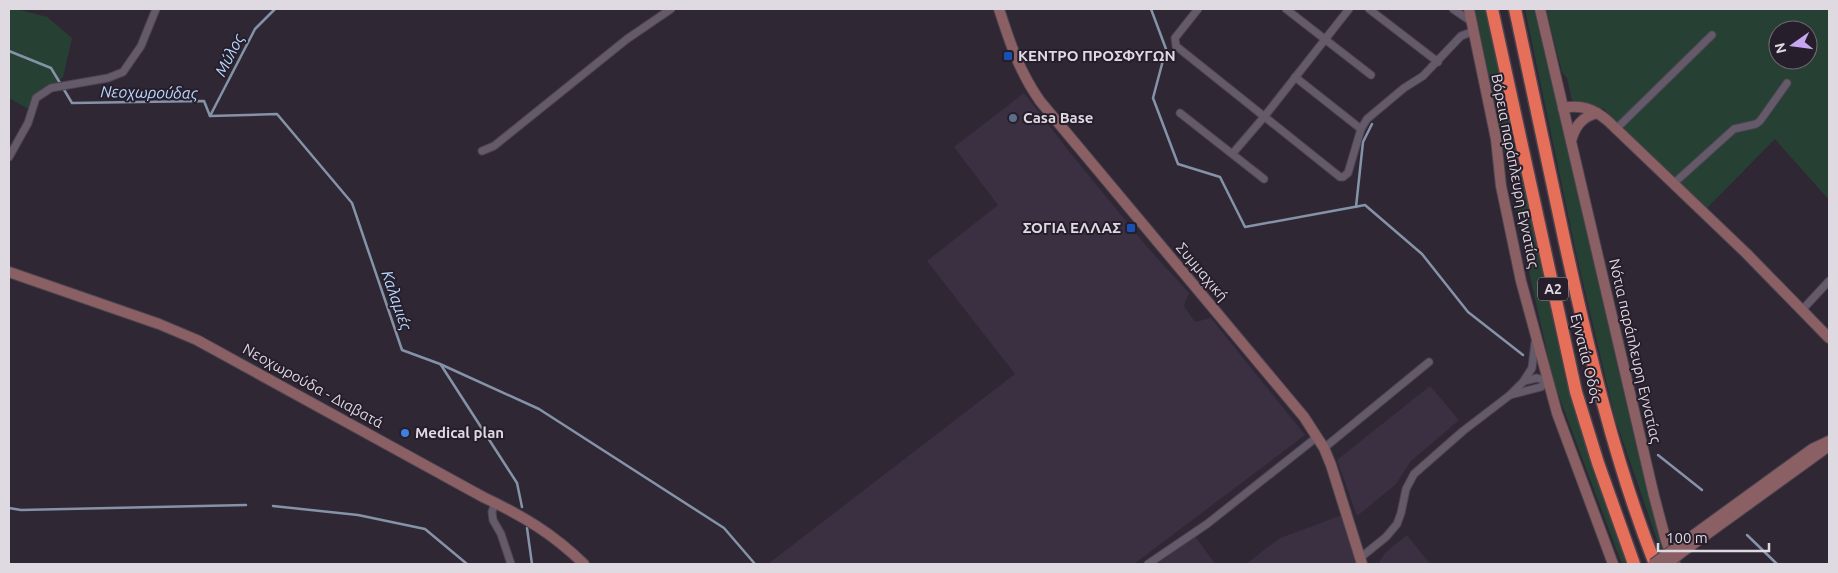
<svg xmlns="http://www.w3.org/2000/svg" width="1838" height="573" viewBox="0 0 1838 573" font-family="Ubuntu,sans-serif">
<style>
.built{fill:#3b2f42}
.green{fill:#274034;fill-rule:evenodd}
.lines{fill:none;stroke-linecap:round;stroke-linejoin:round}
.stream{stroke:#8593a8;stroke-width:2.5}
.street-casing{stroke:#4c444f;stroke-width:9}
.secondary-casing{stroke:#4c444f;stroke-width:12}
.highway-casing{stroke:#4c444f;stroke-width:15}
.street{stroke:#645a69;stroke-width:7}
.secondary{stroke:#8b6064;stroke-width:10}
.highway{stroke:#e66f5a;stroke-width:12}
.secondary-bridge-casing{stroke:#4c444f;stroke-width:12;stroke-linecap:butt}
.secondary-bridge{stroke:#8b6064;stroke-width:10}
.transit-dot{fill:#1a4fb4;stroke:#261e2b;stroke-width:2}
.service-dot{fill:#5c6f8a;stroke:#261e2b;stroke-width:2}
.shop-dot{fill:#3f7fe0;stroke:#261e2b;stroke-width:2}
.labels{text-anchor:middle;stroke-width:4;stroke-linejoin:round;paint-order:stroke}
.shield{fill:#261e2b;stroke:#a8a1ab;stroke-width:1}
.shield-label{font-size:14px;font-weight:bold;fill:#dfd9e2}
.poi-label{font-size:15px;font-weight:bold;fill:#dfd9e2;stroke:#261e2b;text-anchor:start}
.street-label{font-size:15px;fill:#dfd9e2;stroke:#261e2b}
.water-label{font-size:16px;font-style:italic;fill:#b7d7fd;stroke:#261e2b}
</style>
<rect width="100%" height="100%" fill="#302735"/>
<g class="built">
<polygon points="1024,93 1068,150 1148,248 1189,293 1184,306 1195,322 1211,318 1305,435 1134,564 768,564 1015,374 927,261 998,205 954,147"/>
<polygon points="1430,386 1459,420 1411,461 1396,484 1357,516 1337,460"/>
<polygon points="1342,515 1357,564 1246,564 1280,538"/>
<polygon points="1407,535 1430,564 1378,564 1385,553"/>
<polygon points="1195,536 1215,564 1157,564"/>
</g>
<g class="green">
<polygon points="9,9 16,9 47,17 72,38 63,77 53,85 35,94 30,110 9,98"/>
<polygon points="1475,9 1486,9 1566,382 1630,564 1622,564 1554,383 1528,267"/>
<polygon points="1525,9 1535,9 1618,366 1652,505 1666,546 1661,551 1615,418 1577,257"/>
<path d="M1546 9H1829V200L1775 139 1706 209 1604 109 1572 100 1567 78 1562 72ZM1778 30H1808V60H1778Z"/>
</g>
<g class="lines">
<g class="stream">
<polyline points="1151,9 1166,49 1153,98 1178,164 1220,177 1245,227 1365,205 1422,254 1468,312 1523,355"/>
<polyline points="9,51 51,68 72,103 204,101 210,116 277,114 352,203 402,350 440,364 539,409 724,528 755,564"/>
<polyline points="210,116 255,29 275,9"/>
<polyline points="1356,207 1363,142 1372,124"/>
<polyline points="441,365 517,483 522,507"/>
<polyline points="1658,455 1702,490"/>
<polyline points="273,506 358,515 425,529 467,564"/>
<polyline points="9,508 21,510 246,505"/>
<polyline points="527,528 532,564"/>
<polyline points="1747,535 1777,564"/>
</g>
<g class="street-casing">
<g id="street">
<polyline points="1198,9 1175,38 1176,46 1340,177 1343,177 1348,173 1361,129 1367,119 1404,88 1423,76 1461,36 1474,31"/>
<polyline points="1286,9 1371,75"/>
<polyline points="1369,9 1438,62"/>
<polyline points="1453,9 1472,22"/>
<polyline points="1295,77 1361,129"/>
<polyline points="1180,113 1264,179"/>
<polyline points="1616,129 1712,35"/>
<polyline points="482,151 494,146 627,39 671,9"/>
<polyline points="1233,153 1264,117 1349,9"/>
<polyline points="9,157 28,123 36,98 51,88 108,78 123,72 141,46 156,9"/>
<polyline points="1673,184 1734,129 1756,124 1760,121 1787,83"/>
<polyline points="1802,310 1829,281"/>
<polyline points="1524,381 1537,378 1547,381"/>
<polyline points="1510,395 1541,387 1547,381"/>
<polyline points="1324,448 1429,362"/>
<polyline points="495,503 492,512 493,520 501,534 511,564"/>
<polyline points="1360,558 1386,537 1397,524 1401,513 1406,489 1414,474 1463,431 1510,395 1523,382 1532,368 1535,342"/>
<polyline points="1148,564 1207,524 1317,437"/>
</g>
</g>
<g class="secondary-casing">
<g id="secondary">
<path d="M999 9C1010 43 1019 71 1040 101L1304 417 1324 448 1331 465 1362 564"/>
<polyline points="1469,9 1496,139 1501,186 1521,281 1557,413 1613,564"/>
<polyline points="1540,9 1654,496 1666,541 1675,564"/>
<path d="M1563 108C1581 104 1594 109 1608 121L1746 253 1829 338"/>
<path d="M1571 141C1575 126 1582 117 1597 113"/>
<path d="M9 272 159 324 197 340 483 497C523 516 552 533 584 564"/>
<polyline points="1677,547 1812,449 1829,441"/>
<polyline points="1681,553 1829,446"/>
</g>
</g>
<g class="highway-casing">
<g id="highway">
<polyline points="1492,9 1576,392 1598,463 1634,564"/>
<path d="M1515 9C1532 87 1549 165 1565 243 1589 352 1614 460 1655 564"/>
</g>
</g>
<use href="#street" class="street"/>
<use href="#secondary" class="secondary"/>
<use href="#highway" class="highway"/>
<g class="secondary-bridge-casing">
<g id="secondary-bridge">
<polyline points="1653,564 1677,547"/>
<polyline points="1667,564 1681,553"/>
</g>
</g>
<use href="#secondary-bridge" class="secondary-bridge"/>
</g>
<g class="transit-dot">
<rect x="1003" y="51" width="10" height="10" rx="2.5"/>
<rect x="1126" y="223" width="10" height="10" rx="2.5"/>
</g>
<circle class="service-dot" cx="1013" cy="118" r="5"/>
<circle class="shop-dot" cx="405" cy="433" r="5"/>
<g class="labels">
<rect class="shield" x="1538" y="277.5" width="30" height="23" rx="4"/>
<g class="shield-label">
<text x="1553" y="294">Α2</text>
</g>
<g class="poi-label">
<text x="1018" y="61">ΚΕΝΤΡΟ ΠΡΟΣΦΥΓΩΝ</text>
<text x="1023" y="123">Casa Base</text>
<text x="1121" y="233" text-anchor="end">ΣΟΓΙΑ ΕΛΛΑΣ</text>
<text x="415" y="438">Medical plan</text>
</g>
<g class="street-label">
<text transform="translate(1515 171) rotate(79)" y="5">Βόρεια παράπλευρη Εγνατίας</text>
<text transform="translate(1202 272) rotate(50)" y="5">Συμμαχική</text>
<text transform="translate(1635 351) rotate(77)" y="5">Νότια παράπλευρη Εγνατίας</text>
<text transform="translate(1586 358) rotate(76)" y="5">Εγνατία Οδός</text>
<text transform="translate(313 386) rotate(29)" y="5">Νεοχωρούδα - Διαβατά</text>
</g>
<g class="water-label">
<text transform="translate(229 55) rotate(-63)" y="6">Μύλος</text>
<text transform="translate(149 92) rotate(1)" y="6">Νεοχωρούδας</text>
<text transform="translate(397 300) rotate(71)" y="6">Καλαμιές</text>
</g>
</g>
<rect width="1838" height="573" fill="none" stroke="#dfd9e2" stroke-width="20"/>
<g transform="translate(1793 45) rotate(256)"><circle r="24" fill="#261e2b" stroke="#706974"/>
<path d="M0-4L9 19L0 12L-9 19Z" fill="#c6a6f0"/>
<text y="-8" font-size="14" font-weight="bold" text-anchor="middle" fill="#dfd9e2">N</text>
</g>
<path d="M1658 543v8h111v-8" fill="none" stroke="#dfd9e2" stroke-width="2.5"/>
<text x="1666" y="543" font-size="15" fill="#dfd9e2" stroke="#261e2b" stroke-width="4" paint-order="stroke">100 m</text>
</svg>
